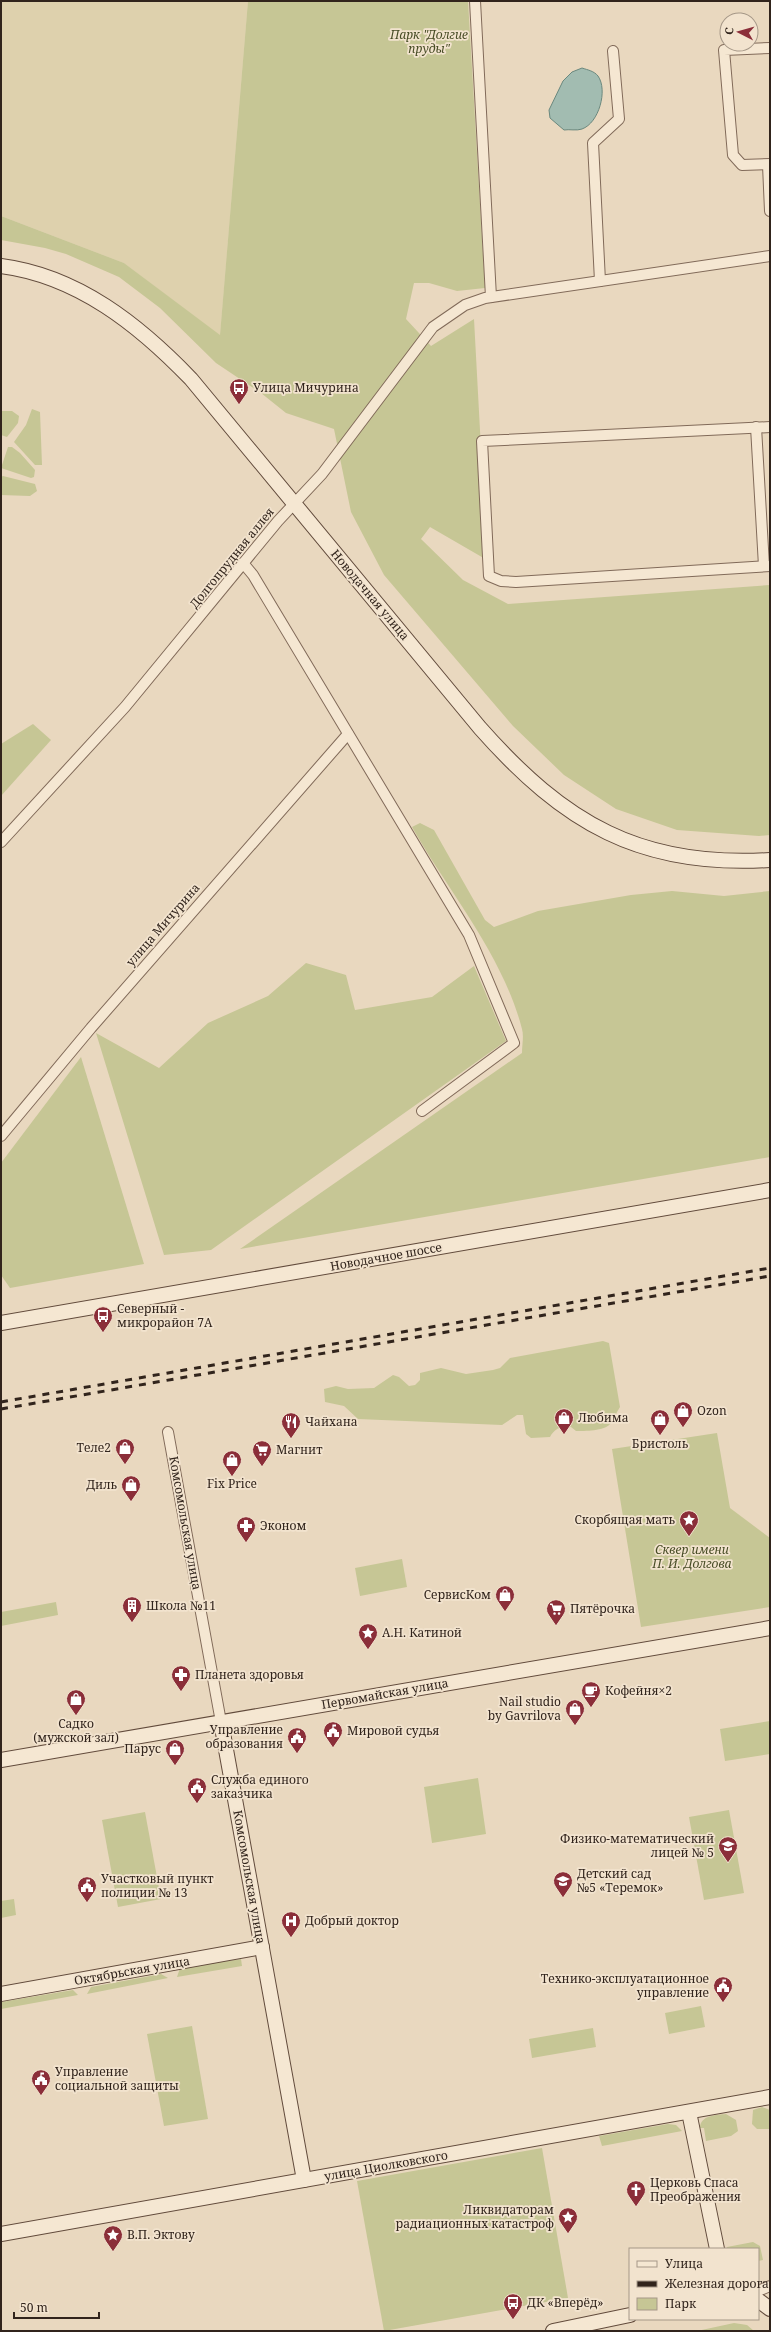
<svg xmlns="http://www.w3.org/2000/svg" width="771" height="2332" viewBox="0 0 771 2332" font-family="'Noto Serif',serif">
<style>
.farmland{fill:#ded1ad}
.green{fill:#c6c695}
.water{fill:#a2bcb1;stroke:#6a887e}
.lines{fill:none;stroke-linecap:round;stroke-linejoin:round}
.street-casing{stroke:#816a59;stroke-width:12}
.secondary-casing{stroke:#624b3c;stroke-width:16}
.street{stroke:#f5e7d2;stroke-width:10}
.secondary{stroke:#f5e7d2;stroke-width:14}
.rail{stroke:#31241c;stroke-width:3;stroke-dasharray:7 7;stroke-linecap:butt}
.labels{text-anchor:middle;stroke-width:3.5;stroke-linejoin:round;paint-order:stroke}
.park-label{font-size:12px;font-style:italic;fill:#474c25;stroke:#f2e3ce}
.poi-label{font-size:12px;fill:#31241c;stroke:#f2e3ce;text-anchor:start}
.street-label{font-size:12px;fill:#31241c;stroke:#f2e3ce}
</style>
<rect width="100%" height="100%" fill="#e9d8bf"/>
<polygon class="farmland" points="1,1 248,1 220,336 124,263 1,216"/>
<g class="green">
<polygon points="248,1 468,1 485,288 457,291 429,283 414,283 406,319 431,346 474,319 487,560 430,527 421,539 463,580 508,604 770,585 770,835 759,836 677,830 616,809 564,775 513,726 384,575 351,512 334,429 286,413 261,393 216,363 160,308 119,277 66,254 45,248 1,240 1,216 124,263 220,335"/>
<polygon points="32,409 40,412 42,465 35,465 14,442 26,425"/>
<polygon points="1,411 12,411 19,416 18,423 7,437 1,435"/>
<polygon points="8,447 12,447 20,453 35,470 34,477 31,478 1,468"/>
<polygon points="3,476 35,484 37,491 30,496 1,495 1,477"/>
<polygon points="33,724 51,740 1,796 1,744"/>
<path d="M420 823 434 830 485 920 494 927 538 911 631 895 672 891 724 896 770 891V1157L240 1249 522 1053C522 1045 524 1036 522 1029 503 955 448 891 412 827Z"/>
<polygon points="306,963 346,975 355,1010 432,997 474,966 506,1041 211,1250 164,1255 96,1033 159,1068 208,1023 268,996"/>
<polygon points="81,1057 144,1264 10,1288 1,1275 1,1163"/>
<path d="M603 1341 609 1343 620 1407C616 1413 614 1419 610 1424 605 1431 584 1431 576 1431L571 1427C561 1426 555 1428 550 1437L531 1438 526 1434 523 1415H517L502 1425 358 1419 344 1406 325 1402 324 1389 336 1386 348 1389 374 1388 393 1375 399 1377 409 1386 415 1385 420 1380V1373L441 1368 466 1374 493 1370 500 1368 510 1358Z"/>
<polygon points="717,1433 730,1508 770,1538 770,1607 641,1627 612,1449"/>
<polygon points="402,1559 407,1587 360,1596 355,1568"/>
<polygon points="56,1602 58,1615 1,1626 1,1612"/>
<polygon points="770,1721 770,1754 725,1761 720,1729"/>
<polygon points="478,1778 486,1834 432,1843 424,1787"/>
<polygon points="729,1810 744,1893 704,1900 689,1817"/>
<polygon points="145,1812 161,1899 118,1907 102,1820"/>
<polygon points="14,1899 16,1915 1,1918 1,1901"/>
<polygon points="241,1959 242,1966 177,1977 180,1968"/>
<polygon points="161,1974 168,1978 87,1994 91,1987"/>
<polygon points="73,1990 78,1995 1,2009 1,2002"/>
<polygon points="701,2006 705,2027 669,2034 665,2013"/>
<polygon points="192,2026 208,2119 164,2126 147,2034"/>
<polygon points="593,2028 596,2047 532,2058 529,2039"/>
<polygon points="762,2107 770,2110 770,2129 757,2129 752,2124 753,2110"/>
<path d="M726 2114 736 2120 738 2131 731 2136 706 2141 704 2128H700C700 2115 717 2115 726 2114Z"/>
<polygon points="668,2124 676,2125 682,2131 602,2146 599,2136"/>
<polygon points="542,2148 568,2298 384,2331 357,2181"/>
<polygon points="753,2242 760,2246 763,2260 758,2261 758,2249 727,2249 727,2247"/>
<polygon points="734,2323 747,2325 754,2331 697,2331"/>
</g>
<path class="water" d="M582 68C588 70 594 71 598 76 608 90 599 123 582 129 577 131 569 129 564 130L550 118 549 110 563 81 572 72Z"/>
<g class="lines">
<g class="street-casing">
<g id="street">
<polyline points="475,1 491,297"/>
<polyline points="770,48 724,50 733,155 742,165 770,164"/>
<polyline points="768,165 770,211"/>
<polyline points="600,281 593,143 619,119 613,51"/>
<polyline points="756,427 764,566"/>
<polyline points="770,427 482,441 489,576 501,581 516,582 770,566"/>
<polyline points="243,563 253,575 469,935 514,1043 422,1111"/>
<polyline points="1,842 125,707 278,521 322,474 433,327 465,305 485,298 770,256"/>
<polyline points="1,1136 91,1028 348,734"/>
<polyline points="168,1432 221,1722"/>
<polyline points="758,2291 770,2286"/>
</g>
</g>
<g class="secondary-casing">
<g id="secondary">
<path d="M1 266C78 276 139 325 191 379L480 728C564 823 640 868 770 860"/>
<polyline points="1,1323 770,1190"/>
<polyline points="221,1722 304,2180"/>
<polyline points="1,1760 770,1628"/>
<polyline points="1,1994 262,1947"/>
<polyline points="689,2112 717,2249"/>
<polyline points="1,2234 770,2097"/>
<polyline points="758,2300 770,2309"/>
<polyline points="553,2331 630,2315"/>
</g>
</g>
<use href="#street" class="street"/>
<use href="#secondary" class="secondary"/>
<g class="rail">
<polyline points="1,1402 770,1268"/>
<polyline points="1,1409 770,1276"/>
</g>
</g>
<defs>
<g id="bus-pin" transform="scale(1)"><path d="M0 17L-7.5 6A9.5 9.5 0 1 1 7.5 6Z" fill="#8b2e39" stroke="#f2e3ce"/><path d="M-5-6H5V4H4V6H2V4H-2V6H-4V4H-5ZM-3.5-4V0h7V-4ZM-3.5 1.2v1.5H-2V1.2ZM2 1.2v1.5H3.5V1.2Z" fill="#fff"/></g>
<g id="shop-pin" transform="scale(1)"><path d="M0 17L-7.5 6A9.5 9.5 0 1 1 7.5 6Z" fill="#8b2e39" stroke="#f2e3ce"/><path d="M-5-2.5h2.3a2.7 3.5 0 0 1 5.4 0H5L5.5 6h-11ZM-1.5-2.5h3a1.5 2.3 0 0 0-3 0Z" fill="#fff"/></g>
<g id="restaurant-pin" transform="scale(1)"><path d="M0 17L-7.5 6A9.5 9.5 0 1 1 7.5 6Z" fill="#8b2e39" stroke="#f2e3ce"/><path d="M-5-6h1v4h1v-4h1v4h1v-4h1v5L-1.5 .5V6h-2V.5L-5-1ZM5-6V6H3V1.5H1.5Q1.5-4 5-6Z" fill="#fff"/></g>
<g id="supermarket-pin" transform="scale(1)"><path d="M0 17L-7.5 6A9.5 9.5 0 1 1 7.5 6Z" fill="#8b2e39" stroke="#f2e3ce"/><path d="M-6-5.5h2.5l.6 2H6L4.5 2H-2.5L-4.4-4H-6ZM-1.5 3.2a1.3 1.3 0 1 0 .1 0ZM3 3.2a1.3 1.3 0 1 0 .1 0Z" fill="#fff"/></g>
<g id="sight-pin" transform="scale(1)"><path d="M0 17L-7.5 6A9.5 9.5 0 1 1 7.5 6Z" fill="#8b2e39" stroke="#f2e3ce"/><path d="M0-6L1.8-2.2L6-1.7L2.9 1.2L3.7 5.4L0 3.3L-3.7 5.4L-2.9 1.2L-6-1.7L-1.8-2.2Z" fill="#fff"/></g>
<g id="pharmacy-pin" transform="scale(1)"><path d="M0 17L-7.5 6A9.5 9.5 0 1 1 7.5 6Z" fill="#8b2e39" stroke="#f2e3ce"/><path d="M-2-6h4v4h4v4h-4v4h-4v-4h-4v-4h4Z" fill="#fff"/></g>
<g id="building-pin" transform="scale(1)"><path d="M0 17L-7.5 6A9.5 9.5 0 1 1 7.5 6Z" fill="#8b2e39" stroke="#f2e3ce"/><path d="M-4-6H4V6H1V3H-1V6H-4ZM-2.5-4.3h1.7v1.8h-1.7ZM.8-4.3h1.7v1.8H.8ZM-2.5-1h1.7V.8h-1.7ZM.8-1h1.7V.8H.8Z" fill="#fff"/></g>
<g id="cafe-pin" transform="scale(1)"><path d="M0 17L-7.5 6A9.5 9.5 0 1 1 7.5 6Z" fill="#8b2e39" stroke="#f2e3ce"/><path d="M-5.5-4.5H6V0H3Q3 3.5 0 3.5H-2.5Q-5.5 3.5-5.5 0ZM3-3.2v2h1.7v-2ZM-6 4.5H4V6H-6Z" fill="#fff"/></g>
<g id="civic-pin" transform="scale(1)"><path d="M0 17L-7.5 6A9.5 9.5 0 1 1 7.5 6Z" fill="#8b2e39" stroke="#f2e3ce"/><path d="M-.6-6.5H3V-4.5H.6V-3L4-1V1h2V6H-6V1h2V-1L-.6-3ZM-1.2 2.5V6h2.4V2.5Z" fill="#fff"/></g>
<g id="school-pin" transform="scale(1)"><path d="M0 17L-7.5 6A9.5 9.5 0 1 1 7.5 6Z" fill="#8b2e39" stroke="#f2e3ce"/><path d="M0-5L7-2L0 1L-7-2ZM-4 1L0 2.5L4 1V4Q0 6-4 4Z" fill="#fff"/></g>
<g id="hospital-pin" transform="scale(1)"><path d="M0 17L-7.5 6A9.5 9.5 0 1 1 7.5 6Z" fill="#8b2e39" stroke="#f2e3ce"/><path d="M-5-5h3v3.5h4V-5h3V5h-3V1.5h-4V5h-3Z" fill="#fff"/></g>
<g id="church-pin" transform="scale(1)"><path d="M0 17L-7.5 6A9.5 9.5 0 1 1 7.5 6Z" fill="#8b2e39" stroke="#f2e3ce"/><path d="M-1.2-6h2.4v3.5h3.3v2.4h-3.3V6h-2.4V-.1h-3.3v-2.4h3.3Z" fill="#fff"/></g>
</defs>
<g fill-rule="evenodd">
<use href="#bus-pin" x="239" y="388"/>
<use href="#bus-pin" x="103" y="1316"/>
<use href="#shop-pin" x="683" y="1411"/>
<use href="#shop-pin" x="564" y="1418"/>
<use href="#shop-pin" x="660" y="1419"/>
<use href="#restaurant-pin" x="291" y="1422"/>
<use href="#shop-pin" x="125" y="1448"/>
<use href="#supermarket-pin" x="262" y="1450"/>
<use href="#shop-pin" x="232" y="1460"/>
<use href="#shop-pin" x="131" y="1485"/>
<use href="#sight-pin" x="689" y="1520"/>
<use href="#pharmacy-pin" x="246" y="1526"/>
<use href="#shop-pin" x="505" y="1595"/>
<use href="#building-pin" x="132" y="1606"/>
<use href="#supermarket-pin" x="556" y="1609"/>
<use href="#sight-pin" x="368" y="1633"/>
<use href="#pharmacy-pin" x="181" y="1675"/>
<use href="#cafe-pin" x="591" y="1691"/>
<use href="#shop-pin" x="76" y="1699"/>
<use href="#shop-pin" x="575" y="1709"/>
<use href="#civic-pin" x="333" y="1731"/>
<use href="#civic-pin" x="297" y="1737"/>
<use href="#shop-pin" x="175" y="1749"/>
<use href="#civic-pin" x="197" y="1787"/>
<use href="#school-pin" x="728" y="1846"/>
<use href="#school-pin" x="563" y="1881"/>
<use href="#civic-pin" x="87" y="1886"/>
<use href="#hospital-pin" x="291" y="1921"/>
<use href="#civic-pin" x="723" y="1986"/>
<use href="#civic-pin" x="41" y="2079"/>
<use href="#church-pin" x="636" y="2190"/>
<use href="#sight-pin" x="568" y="2217"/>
<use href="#sight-pin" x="113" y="2235"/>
<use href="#bus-pin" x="513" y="2303"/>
</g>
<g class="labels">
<g class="park-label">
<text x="429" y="39">Парк "Долгие<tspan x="429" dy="14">пруды"</tspan></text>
<text x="692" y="1554">Сквер имени<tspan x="692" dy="14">П. И. Долгова</tspan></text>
</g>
<g class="poi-label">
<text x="253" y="392">Улица Мичурина</text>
<text x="117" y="1313">Северный -<tspan x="117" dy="14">микрорайон 7А</tspan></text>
<text x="697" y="1415">Ozon</text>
<text x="578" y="1422">Любима</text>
<text x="305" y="1426">Чайхана</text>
<text x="660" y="1448" text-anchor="middle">Бристоль</text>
<text x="111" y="1452" text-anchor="end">Теле2</text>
<text x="276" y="1454">Магнит</text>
<text x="232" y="1488" text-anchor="middle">Fix Price</text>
<text x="117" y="1489" text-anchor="end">Диль</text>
<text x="675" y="1524" text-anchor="end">Скорбящая мать</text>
<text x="260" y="1530">Эконом</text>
<text x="491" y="1599" text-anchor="end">СервисКом</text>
<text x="146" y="1610">Школа №11</text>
<text x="570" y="1613">Пятёрочка</text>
<text x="382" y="1637">А.Н. Катиной</text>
<text x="195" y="1679">Планета здоровья</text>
<text x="605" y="1695">Кофейня×2</text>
<text x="561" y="1706" text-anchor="end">Nail studio<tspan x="561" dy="14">by Gavrilova</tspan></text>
<text x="76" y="1728" text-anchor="middle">Садко<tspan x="76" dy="14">(мужской зал)</tspan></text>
<text x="283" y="1734" text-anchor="end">Управление<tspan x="283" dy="14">образования</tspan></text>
<text x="347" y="1735">Мировой судья</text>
<text x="161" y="1753" text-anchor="end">Парус</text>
<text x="211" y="1784">Служба единого<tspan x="211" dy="14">заказчика</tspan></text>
<text x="714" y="1843" text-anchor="end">Физико-математический<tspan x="714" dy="14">лицей № 5</tspan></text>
<text x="577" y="1878">Детский сад<tspan x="577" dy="14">№5 «Теремок»</tspan></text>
<text x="101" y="1883">Участковый пункт<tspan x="101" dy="14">полиции № 13</tspan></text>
<text x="305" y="1925">Добрый доктор</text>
<text x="709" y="1983" text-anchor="end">Технико-эксплуатационное<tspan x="709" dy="14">управление</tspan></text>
<text x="55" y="2076">Управление<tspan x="55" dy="14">социальной защиты</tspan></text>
<text x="650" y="2187">Церковь Спаса<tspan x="650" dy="14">Преображения</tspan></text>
<text x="554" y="2214" text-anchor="end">Ликвидаторам<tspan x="554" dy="14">радиационных катастроф</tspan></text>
<text x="127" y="2239">В.П. Эктову</text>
<text x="527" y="2307">ДК «Вперёд»</text>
</g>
<g class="street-label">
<text transform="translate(232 558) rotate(-51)" y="4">Долгопрудная аллея</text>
<text transform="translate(370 595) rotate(50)" y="4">Новодачная улица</text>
<text transform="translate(163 925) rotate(-49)" y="4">улица Мичурина</text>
<text transform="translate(386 1257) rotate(-10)" y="4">Новодачное шоссе</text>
<text transform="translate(185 1523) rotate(80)" y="4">Комсомольская улица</text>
<text transform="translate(385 1694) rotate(-10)" y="4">Первомайская улица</text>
<text transform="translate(249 1877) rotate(80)" y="4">Комсомольская улица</text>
<text transform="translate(132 1971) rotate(-10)" y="4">Октябрьская улица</text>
<text transform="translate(386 2166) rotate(-10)" y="4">улица Циолковского</text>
</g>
</g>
<rect width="771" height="2332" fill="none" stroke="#31241c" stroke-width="4"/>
<rect x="629" y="2248" width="130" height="72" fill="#f2e3ce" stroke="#a59787"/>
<rect x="637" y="2261" width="20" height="6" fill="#f5e7d2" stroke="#a59787"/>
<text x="665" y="2268" font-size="12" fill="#31241c">Улица</text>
<rect x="637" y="2281" width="20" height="6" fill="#31241c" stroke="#a59787"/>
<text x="665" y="2288" font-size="12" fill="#31241c">Железная дорога</text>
<rect x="637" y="2298" width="20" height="12" fill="#c6c695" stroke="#a59787"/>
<text x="665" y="2308" font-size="12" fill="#31241c">Парк</text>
<g transform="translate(739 32) rotate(276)"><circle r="19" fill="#f2e3ce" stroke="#a59787"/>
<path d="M0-3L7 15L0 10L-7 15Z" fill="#8b2e39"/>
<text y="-6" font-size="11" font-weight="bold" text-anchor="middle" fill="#31241c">С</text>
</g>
<path d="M14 2312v6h85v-6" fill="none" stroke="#31241c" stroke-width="2"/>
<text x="20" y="2312" font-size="12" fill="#31241c" stroke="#f2e3ce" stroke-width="3" paint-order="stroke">50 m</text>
</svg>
